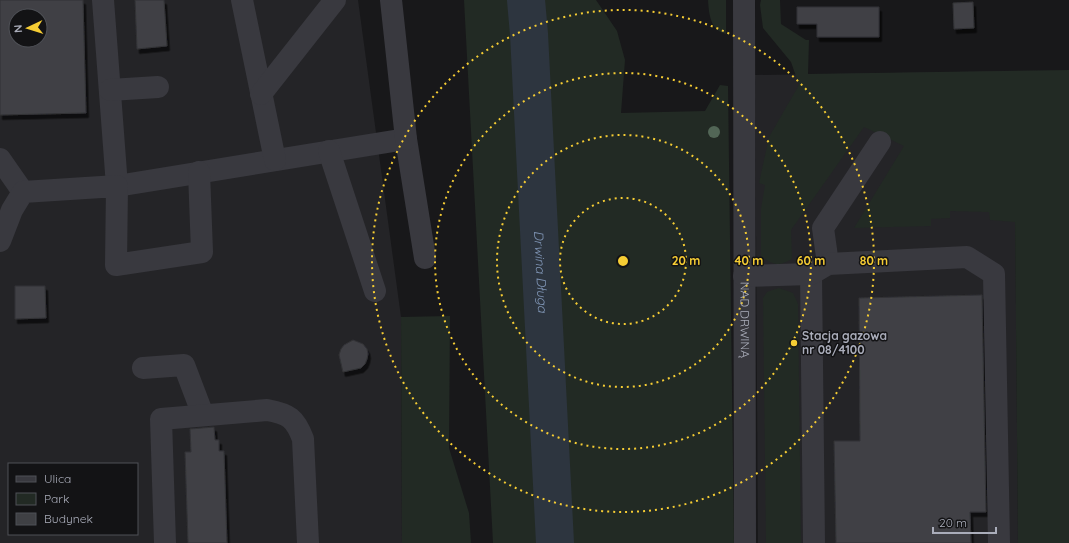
<svg xmlns="http://www.w3.org/2000/svg" width="1069" height="543" viewBox="0 0 1069 543" font-family="Quicksand,sans-serif">
<style>
.built{fill:#242427;fill-rule:evenodd}
.green{fill:#222a24}
.lines{fill:none;stroke-linecap:round;stroke-linejoin:round}
.river{stroke:#2d353f;stroke-width:38}
.building{fill:#3f4044;stroke:#323236;fill-rule:evenodd;filter:url(#shadow)}
.minor{stroke:#39393f;stroke-width:22}
.tree{fill:#526656}
.ring{fill:none;stroke:#f6cd34;stroke-width:2;stroke-dasharray:2 4}
.poi-dot{fill:#f6cd34;stroke:#131315;stroke-width:1.5}
.labels{text-anchor:middle;stroke-width:3;stroke-linejoin:round;paint-order:stroke}
.street-label{font-size:12px;fill:#aaadba;stroke:#131315}
.poi-label{font-size:12px;font-weight:bold;fill:#aaadba;stroke:#131315;text-anchor:start}
.water-label{font-size:13px;font-style:italic;fill:#8096b6;stroke:#131315}
.centre{fill:#f6cd34;stroke:#131315;stroke-width:2}
.ring-label{font-size:12px;text-anchor:middle;font-weight:bold;fill:#f6cd34;stroke:#131315;stroke-width:3;stroke-linejoin:round;paint-order:stroke}
</style>
<defs>
<filter id="shadow"><feDropShadow dx="2.5" dy="4.5" stdDeviation="0" flood-color="#0009"/></filter>
</defs>
<rect width="100%" height="100%" fill="#18181a"/>
<g class="built">
<path d="M0 0H358L401 317 402 543H0ZM16 16H40V40H16ZM9 464H137V534H9Z"/>
<polygon points="1014,71 1018,543 758,543 755,75"/>
</g>
<g class="green">
<polygon points="464,0 596,0 617,31 625,60 621,113 705,111 720,85 728,86 734,543 493,543"/>
<path d="M708 0H726V34C710 30 709 14 708 0Z"/>
<path d="M761 0H780L781 24 806 40H809L808 74 1069 70V543H1018L1015 222 990 220 989 212 950 211V218L931 219V226L854 228 904 146 864 127 791 230 792 259C777 267 775 265 761 257V209L765 185 759 183 769 137 799 85 791 62 763 28 760 5Z"/>
<polygon points="779,288 793,293 798,304 801,543 766,543 763,298 767,292"/>
<polygon points="450,316 449,448 469,513 471,543 402,543 401,317"/>
</g>
<g class="lines">
<path class="river" id="s1" d="M526 0 529 34 555 543"/>
</g>
<g class="building">
<path d="M0 0H83L86 113 0 115ZM16 16H40V40H16Z"/>
<polygon points="135,0 164,0 167,46 137,49"/>
<polygon points="973,2 974,28 954,29 953,3"/>
<polygon points="797,7 879,7 879,37 817,37 817,24 797,24"/>
<polygon points="15,286 45,286 46,318 15,319"/>
<polygon points="982,295 986,512 970,512 971,543 836,543 834,441 860,441 859,298"/>
<polygon points="353,340 363,344 367,349 368,354 367,359 365,364 361,368 343,372 339,355 341,349 344,345"/>
<polygon points="214,427 215,440 219,440 219,451 224,451 227,543 188,543 185,452 191,452 190,429"/>
</g>
<g class="lines">
<g class="minor">
<polyline points="103,0 117,186 406,139 425,258"/>
<polyline points="242,0 275,160"/>
<polyline points="391,0 406,139"/>
<path id="s2" d="M744 0 745 543"/>
<polyline points="110,90 158,87"/>
<polyline points="261,94 335,0"/>
<polyline points="329,151 375,291"/>
<polyline points="0,159 23,192"/>
<polyline points="0,241 12,210 23,192 117,186 116,265 202,252 199,172"/>
<polyline points="828,264 823,228 880,142"/>
<polyline points="811,274 814,543"/>
<polyline points="744,276 811,274 828,264 967,257 994,274 999,543"/>
<polyline points="143,368 184,365 203,415"/>
<path d="M165 543 161 419 267 410C289 414 295 418 303 439L308 543"/>
</g>
</g>
<circle class="tree" cx="714" cy="132" r="6"/>
<g class="ring">
<circle cx="623" cy="261" r="63"/>
<circle cx="623" cy="261" r="126"/>
<circle cx="623" cy="261" r="188"/>
<circle cx="623" cy="261" r="251"/>
</g>
<circle class="poi-dot" cx="794" cy="343" r="4"/>
<g class="labels">
<g class="street-label">
<text dy="4" stroke="none"><textPath href="#s2" startOffset="320">NAD DRWINĄ</textPath></text>
</g>
<g class="poi-label">
<text x="802" y="340">Stacja gazowa<tspan x="802" dy="14">nr 08/4100</tspan></text>
</g>
<g class="water-label">
<text dy="5" stroke="none"><textPath href="#s1" startOffset="272">Drwina Długa</textPath></text>
</g>
</g>
<circle cx="623" cy="261" r="6" class="centre"/>
<g class="ring-label">
<text x="686" y="265">20 m</text>
<text x="749" y="265">40 m</text>
<text x="811" y="265">60 m</text>
<text x="874" y="265">80 m</text>
</g>
<rect x="8" y="463" width="130" height="72" fill="#131315" stroke="#4f5157"/>
<rect x="16" y="476" width="20" height="6" fill="#39393f" stroke="#4f5157"/>
<text x="44" y="483" font-size="12" fill="#aaadba">Ulica</text>
<rect x="16" y="493" width="20" height="12" fill="#222a24" stroke="#4f5157"/>
<text x="44" y="503" font-size="12" fill="#aaadba">Park</text>
<rect x="16" y="513" width="20" height="12" fill="#3f4044" stroke="#4f5157"/>
<text x="44" y="523" font-size="12" fill="#aaadba">Budynek</text>
<g transform="translate(28 28) rotate(266)"><circle r="19" fill="#131315" stroke="#4f5157"/>
<path d="M0-3L7 15L0 10L-7 15Z" fill="#f6cd34"/>
<text y="-6" font-size="11" font-weight="bold" text-anchor="middle" fill="#aaadba">N</text>
</g>
<path d="M933 527v6h63v-6" fill="none" stroke="#aaadba" stroke-width="2"/>
<text x="939" y="527" font-size="12" fill="#aaadba" stroke="#131315" stroke-width="3" paint-order="stroke">20 m</text>
</svg>
